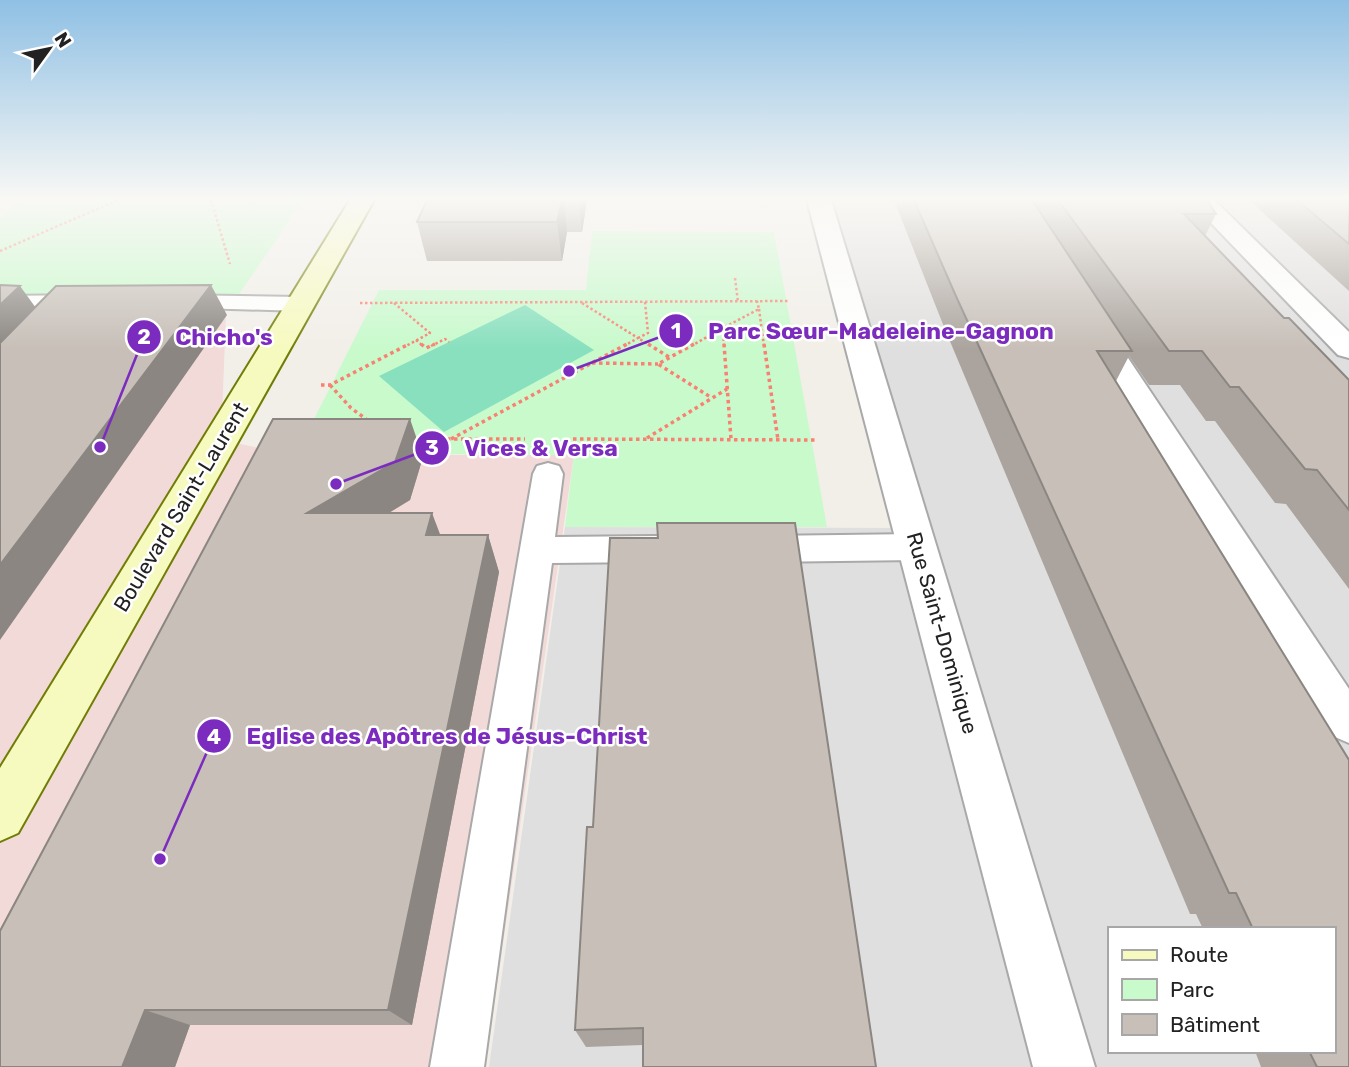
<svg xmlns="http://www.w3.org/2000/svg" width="1349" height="1067" viewBox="0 0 1349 1067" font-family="Rubik,sans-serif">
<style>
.residential{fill:#e0dfdf;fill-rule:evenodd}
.commercial{fill:#f2dad9}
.park{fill:#c8facc}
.pitch{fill:#88e0be}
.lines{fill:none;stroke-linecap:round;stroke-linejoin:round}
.lane-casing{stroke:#a9a9a9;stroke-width:4}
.street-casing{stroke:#a9a9a9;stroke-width:4}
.secondary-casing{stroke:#707d05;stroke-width:4}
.path-far1{stroke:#fa8072;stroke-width:2.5;stroke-dasharray:2.5 2.5;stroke-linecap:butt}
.path{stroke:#fa8072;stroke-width:3.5;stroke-dasharray:3.5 3.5;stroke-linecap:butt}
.lane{fill:#fff;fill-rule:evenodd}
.street{fill:#fff;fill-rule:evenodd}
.secondary{fill:#f7fabf;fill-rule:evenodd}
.wall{fill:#aba49e}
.shaded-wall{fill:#8b8681}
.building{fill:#c7bfb8;stroke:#8b8681;stroke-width:2}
.labels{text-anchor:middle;stroke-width:5;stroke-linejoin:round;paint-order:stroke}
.street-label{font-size:21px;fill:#222;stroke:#fff}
.leader{fill:none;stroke:#7b2cbf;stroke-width:2.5}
.callout-dot{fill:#7b2cbf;stroke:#fff;stroke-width:2.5}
.mark-label{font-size:21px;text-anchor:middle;font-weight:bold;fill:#fff}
.callout-label{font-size:23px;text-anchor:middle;font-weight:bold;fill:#7b2cbf;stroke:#fff;stroke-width:5;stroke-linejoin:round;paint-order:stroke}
</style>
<rect width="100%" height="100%" fill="#f2efe9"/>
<path class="residential" d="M818 200H1349V1067H489L565 527 907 528ZM1109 929H1333V1051H1109Z"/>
<polygon class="commercial" points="226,315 221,440 293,455 574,455 485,1067 0,1067 0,379"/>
<g class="park">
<polygon points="20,200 304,200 239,294 0,294 0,216"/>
<polygon points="592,231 774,232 827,527 565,527 574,455 297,453 379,290 586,290"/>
</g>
<polygon class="pitch" points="525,305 594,350 444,432 379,376"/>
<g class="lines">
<g class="lane-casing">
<g id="lane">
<polygon points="85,295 94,297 97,302 94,307 0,310 0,296"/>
<polygon points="174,295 301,297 310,299 313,304 310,309 301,311 165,307 162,302 165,297"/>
<polygon points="1097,323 1106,326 1110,331 1349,689 1349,743 1335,737 1084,331 1088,326"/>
<polygon points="548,463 559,466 563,474 555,537 656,536 668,540 673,549 668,558 656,562 552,563 484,1067 430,1067 533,474 537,466"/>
<polygon points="917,534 929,538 934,547 929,556 917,560 755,562 743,558 738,549 743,540 755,536"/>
</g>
</g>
<g class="street-casing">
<g id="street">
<polygon points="807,200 831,200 1095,1067 1033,1067"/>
<polygon points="1189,200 1214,200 1349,332 1349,358 1338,355"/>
</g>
</g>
<g class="secondary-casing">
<polygon id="secondary" points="350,200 374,200 18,833 0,841 0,768"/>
</g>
<g class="path-far1">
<polyline points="211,200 230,264"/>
<polyline points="0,251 118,200"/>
<polyline points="735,278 738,302"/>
<polyline points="645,302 648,333 638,338 651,346"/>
<polyline points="360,303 790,301"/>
<polyline points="394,303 430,333 406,346"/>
<polyline points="582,303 638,338 624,346"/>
<polyline points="759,309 764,346"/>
<polyline points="416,340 423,346"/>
<polyline points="431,346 445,339 449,342"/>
<polyline points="691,346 723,328"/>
<polyline points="724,346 723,328 759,309 757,301"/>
</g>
<g class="path">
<polyline points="421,344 426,348 435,344"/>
<polyline points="648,344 669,357"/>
<polyline points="694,344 658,364 712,398"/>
<polyline points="724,344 731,439"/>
<polyline points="764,344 778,440"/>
<polyline points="592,363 658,364"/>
<polyline points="321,385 330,385 409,344"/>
<polyline points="330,385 351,408 370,422"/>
<polyline points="647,438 727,389"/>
<polyline points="412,439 525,439"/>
<polyline points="451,439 627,344"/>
<polyline points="573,439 817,440"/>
</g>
<use href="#lane" class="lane"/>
<use href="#street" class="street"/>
<use href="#secondary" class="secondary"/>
</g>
<g class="wall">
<polygon points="427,200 587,200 582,232 567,232 562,261 427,261 417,222"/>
<polygon points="894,200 1207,200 1216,214 1205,236 1284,318 1289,318 1349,380 1349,589 1286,504 1275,503 1215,421 1206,421 1180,385 1149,385 1129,356 1116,381 1349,760 1349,1067 1261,1067 1255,1051 1333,1051 1333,929 1203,929 1196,914 1190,914 944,327"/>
<polygon points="1249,200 1349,200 1349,291"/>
<polygon points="423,457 410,500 389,513 440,535 488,535 499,572 412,1025 190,1025 175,1067 0,1067"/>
<polygon points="795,523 643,1045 586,1047 575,1030 593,827 658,538"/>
</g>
<g class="shaded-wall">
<polygon points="562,200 564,200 567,232 562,261 557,222"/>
<polygon points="579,200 587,200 582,232"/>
<polygon points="211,285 227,315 0,640 0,565"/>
<polygon points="20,286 41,315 0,359 0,305"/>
<polygon points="410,419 423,457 410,500 327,550 307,513"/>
<polygon points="432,513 446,550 426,535"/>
<polygon points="488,535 499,572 412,1025 388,1010"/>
<polygon points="145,1010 190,1025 175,1067 122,1067"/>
</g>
<g class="building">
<polygon points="427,200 562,200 557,222 417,222"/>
<polygon points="914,200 1032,200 1132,351 1097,351 1349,760 1349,1067 1317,1067 1309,1051 1333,1051 1333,929 1253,929 1236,893 1229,893 955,294"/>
<polygon points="1058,200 1207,200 1216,214 1184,214 1284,318 1289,318 1349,380 1349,510 1317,470 1305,469 1239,387 1230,387 1202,351 1169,351"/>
<polygon points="1297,200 1349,200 1349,244"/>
<polygon points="0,285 20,286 0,305"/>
<polygon points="211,285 0,565 0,343 56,286"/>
<polygon points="273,419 410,419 395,462 307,513 432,513 426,535 488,535 388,1010 145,1010 122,1067 0,1067 0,931"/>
<polygon points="657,523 795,523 876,1067 643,1067 643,1028 575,1030 587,827 593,827 610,538 658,538"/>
</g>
<linearGradient id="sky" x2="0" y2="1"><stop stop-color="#8fc0e4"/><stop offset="0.57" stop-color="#f9f8f5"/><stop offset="1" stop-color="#f9f8f5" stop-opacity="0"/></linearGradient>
<rect width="1349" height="349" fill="url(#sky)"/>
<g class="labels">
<g class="street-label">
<text transform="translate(181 507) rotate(-59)" y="7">Boulevard Saint-Laurent</text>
<text transform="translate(942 633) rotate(74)" y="7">Rue Saint-Dominique</text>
</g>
</g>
<path class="leader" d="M569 371L676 331M100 447L144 337M336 484L432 448M160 859L214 736"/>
<g class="callout-dot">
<circle cx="569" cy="371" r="7"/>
<circle cx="100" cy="447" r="7"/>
<circle cx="336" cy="484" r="7"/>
<circle cx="160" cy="859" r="7"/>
<circle cx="676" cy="331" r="18"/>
<circle cx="144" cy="337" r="18"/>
<circle cx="432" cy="448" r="18"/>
<circle cx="214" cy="736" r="18"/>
</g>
<g class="mark-label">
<text x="676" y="338">1</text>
<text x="144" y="344">2</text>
<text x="432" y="455">3</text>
<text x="214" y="744">4</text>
</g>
<g class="callout-label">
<text x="881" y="339">Parc Sœur-Madeleine-Gagnon</text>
<text x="224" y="345">Chicho's</text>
<text x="541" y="456">Vices &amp; Versa</text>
<text x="447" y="744">Eglise des Apôtres de Jésus-Christ</text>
</g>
<rect x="1108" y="927" width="228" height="126" fill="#ffffff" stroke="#a7a7a7" stroke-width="2"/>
<rect x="1122" y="950" width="35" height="10" fill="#f7fabf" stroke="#a7a7a7" stroke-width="2"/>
<text x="1170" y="962" font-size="21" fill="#222222">Route</text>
<rect x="1122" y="979" width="35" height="21" fill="#c8facc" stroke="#a7a7a7" stroke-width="2"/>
<text x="1170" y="997" font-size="21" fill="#222222">Parc</text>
<rect x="1122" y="1014" width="35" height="21" fill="#c7bfb8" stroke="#a7a7a7" stroke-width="2"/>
<text x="1170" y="1032" font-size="21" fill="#222222">Bâtiment</text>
<g transform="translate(49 49) rotate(57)" stroke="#ffffff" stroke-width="5" paint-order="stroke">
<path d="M0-5L12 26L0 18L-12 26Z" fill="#222222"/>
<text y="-10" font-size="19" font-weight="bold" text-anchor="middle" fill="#222222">N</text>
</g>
</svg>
